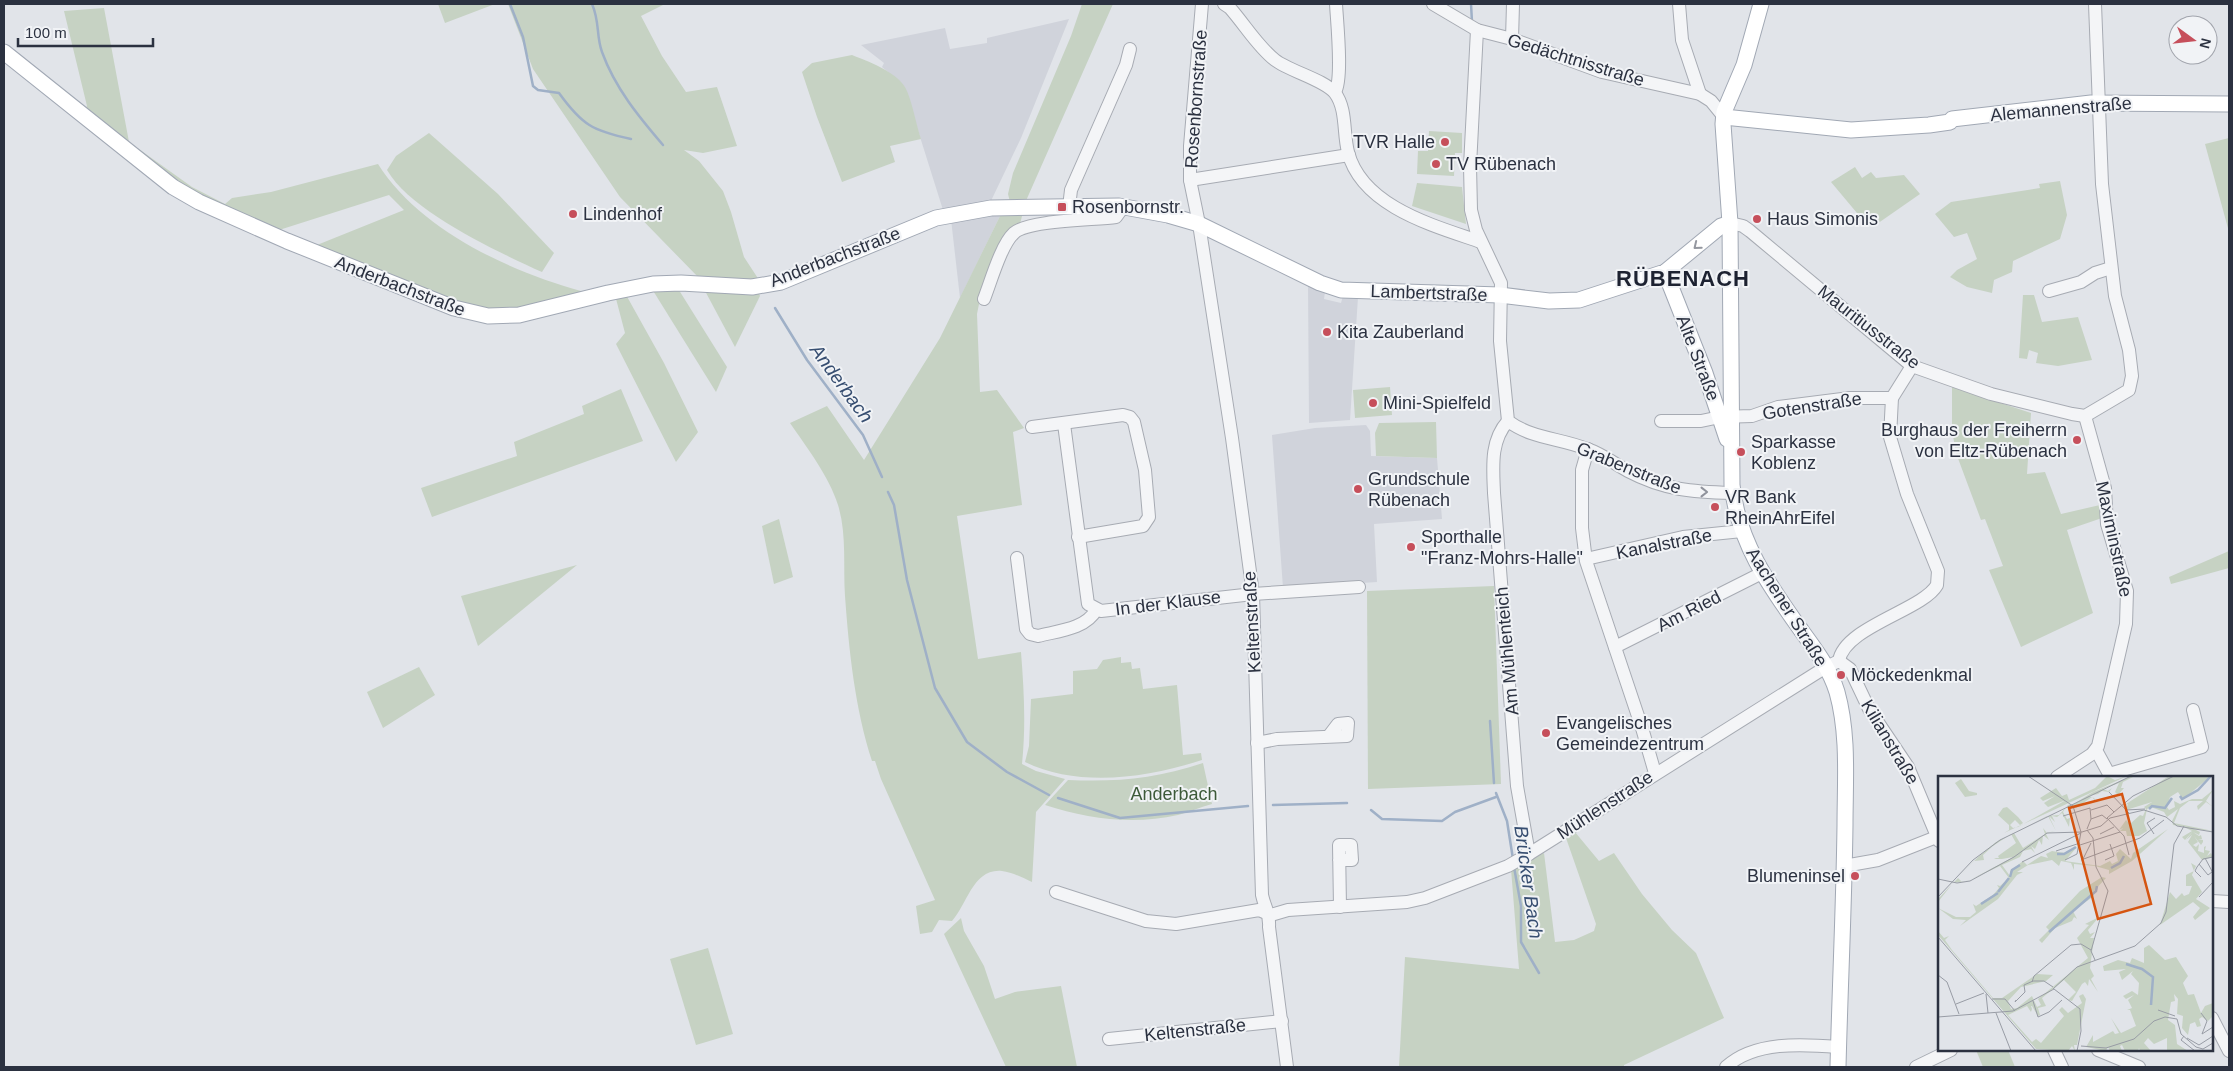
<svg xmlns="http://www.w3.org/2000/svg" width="2233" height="1071" viewBox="0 0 2233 1071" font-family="Arial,sans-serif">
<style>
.built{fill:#d0d3db}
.green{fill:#c6d2c3}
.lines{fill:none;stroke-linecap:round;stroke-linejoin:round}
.stream{stroke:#9fb0c7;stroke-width:2.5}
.minor-casing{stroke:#a7abb3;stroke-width:14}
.major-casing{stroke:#a1a8b4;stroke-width:17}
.minor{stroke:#f4f5f7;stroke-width:12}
.major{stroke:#fff;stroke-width:15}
.oneway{stroke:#9598a0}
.oneway2{stroke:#90939c}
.poi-dot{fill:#c64f5b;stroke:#f1f3f6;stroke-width:2}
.labels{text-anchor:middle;stroke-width:4;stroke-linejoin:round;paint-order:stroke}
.street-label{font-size:18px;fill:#2b3140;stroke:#f1f3f6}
.poi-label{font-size:18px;fill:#2b3140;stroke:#f1f3f6;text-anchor:start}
.park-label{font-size:18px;fill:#3d5a39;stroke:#f1f3f6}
.water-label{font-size:19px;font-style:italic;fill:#374e71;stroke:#f1f3f6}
.district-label{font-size:22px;font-weight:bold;letter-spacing:1px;fill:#1d2231;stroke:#f1f3f6}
.inset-river{fill:none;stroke:#9fb0c7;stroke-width:2.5}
.inset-road{fill:none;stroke:#989ca5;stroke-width:1}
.view{fill:#d55511;fill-opacity:0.15;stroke:#d55511;stroke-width:2.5}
.inset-edge{fill:none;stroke:#2b3140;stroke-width:2.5}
</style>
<rect width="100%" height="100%" fill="#e1e4e9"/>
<g class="built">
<polygon points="1069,19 1021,138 990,203 943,210 904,86 882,67 884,63 861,45 945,28 950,49 987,43 987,38"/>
<polygon points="1001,214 960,298 951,219"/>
<polygon points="1308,284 1325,292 1324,299 1341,303 1343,296 1358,297 1350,420 1309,423"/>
<polygon points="1366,425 1370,431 1371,456 1437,458 1442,519 1374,524 1377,582 1283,588 1272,435 1315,428"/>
</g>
<g class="green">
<polygon points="438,4 495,4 445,23"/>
<polygon points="508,4 665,4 641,16 662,56 686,92 717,87 737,146 703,153 684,150 699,161 723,191 731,212 744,257 761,283 699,278 620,197 533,69"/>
<polygon points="1082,4 1113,4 1025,203 1010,202 1008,194 1013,173 1071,36"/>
<path d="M104 8 129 142 192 187 225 204 232 198 271 192 378 164C419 229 508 271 581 291L583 294 519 311H475L312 247 404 210 389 195 276 231 182 187 84 111 87 106 64 11Z"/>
<path d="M852 55C867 61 895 71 905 87 912 100 916 124 921 139L890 146 895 162 842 182 817 117 802 72 812 63Z"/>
<polygon points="1429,131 1462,133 1462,153 1455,153 1454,176 1417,174 1418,151 1428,151"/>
<path d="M429 133 498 194 554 253 542 272C498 252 411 212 387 170L396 156Z"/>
<polygon points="2229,138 2229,232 2205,144"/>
<polygon points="1855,167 1862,178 1871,172 1876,178 1904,175 1920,194 1874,226 1857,213 1831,182"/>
<polygon points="2060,181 2067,215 2060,239 2013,261 2012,272 1994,280 1992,293 1967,287 1950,277 1957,270 1977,259 1967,233 1954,237 1935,214 1951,202 2040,188 2039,184"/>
<polygon points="1417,183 1462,187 1466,224 1412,206"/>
<path d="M1023 212 1020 224 980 299 977 314 980 392 997 390 1024 428 1013 432 1022 505 957 516 978 659 1021 652C1024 690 1026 726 1022 764L1036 771 1065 779 1036 812 1032 882C1023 878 1012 872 1002 871 973 868 967 905 952 921L939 920 932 932 920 934 916 906 935 900 881 779 875 761H872C855 709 849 651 845 596 843 567 847 534 838 505 829 476 807 448 790 423L827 406 864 460 940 338 1001 214Z"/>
<polygon points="677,287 727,367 716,392 652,289"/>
<polygon points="704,289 758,291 760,296 735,347"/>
<polygon points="625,293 664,363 698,432 676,462 616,344 625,333 615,295"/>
<polygon points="2023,295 2034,295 2042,322 2078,317 2092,360 2058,366 2036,363 2038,353 2029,350 2027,359 2019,358"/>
<polygon points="1390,387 1392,415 1355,418 1353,390"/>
<polygon points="1952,387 2031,413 2027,474 2045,472 2061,514 2100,505 2102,518 2067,530 2093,613 2021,647 1989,570 2003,566 1985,519 1981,520 1956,453 1952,430"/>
<polygon points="621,389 643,441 432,517 421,488 517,456 514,442 584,414 582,406"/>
<polygon points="1436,422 1437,458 1376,456 1375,433 1379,423"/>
<polygon points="779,519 793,577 774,584 762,526"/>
<polygon points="2229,551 2229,568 2171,584 2169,577"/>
<polygon points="577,565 478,646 461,596"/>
<polygon points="1494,586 1501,784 1368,789 1367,591"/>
<path d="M1121 657V663L1131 662 1132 669 1140 668 1143 689 1177 685 1183 755 1201 753 1202 760C1147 778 1079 788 1025 762L1029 746 1031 699 1073 694V671L1097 669 1103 660Z"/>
<polygon points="419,667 435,695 383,728 367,692"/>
<path d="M1203 763 1212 804C1201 807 1189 812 1178 815 1133 825 1088 819 1045 805L1068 780C1117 782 1155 779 1203 763Z"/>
<polygon points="1575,832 1599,861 1614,853 1642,894 1672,930 1696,953 1724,1018 1624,1065 1624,1067 1399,1067 1405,957 1519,969 1511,869 1544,853 1555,942 1574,940 1594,931 1596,924 1566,838"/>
<polygon points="961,918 964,931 984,966 995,999 1015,992 1061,986 1077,1067 1006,1067 944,934"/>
<polygon points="708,948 733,1034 696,1045 670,959"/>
<polygon points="1976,1050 2008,1050 2015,1067 1983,1067"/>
</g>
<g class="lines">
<g class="stream">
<path d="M510 4 523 37 533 86 538 90 559 93C582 125 593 131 631 139"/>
<path d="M592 4C600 22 596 36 602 52 615 88 639 117 663 145"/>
<polyline points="1471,4 1472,22"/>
<polyline points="775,308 807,360 863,435 882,477"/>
<polyline points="888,492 894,505 907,580 935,688 967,742 1007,772 1049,795"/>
<polyline points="1490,721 1494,783"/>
<polyline points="1496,793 1507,821 1513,859"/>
<polyline points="1058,798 1120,818 1248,806"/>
<polyline points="1273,805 1347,803"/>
<polyline points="1371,810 1382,819 1442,821 1455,812 1496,797"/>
<polyline points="1514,867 1521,906 1521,942 1539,973"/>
</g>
<g class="minor-casing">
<g id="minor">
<path d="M1202 4 1190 146V180L1199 224 1232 438 1253 594 1262 895C1265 909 1270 912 1269 927L1287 1067"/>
<path d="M1224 4 1230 8C1245 25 1258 47 1275 60 1289 71 1325 80 1335 93 1347 109 1343 133 1348 152 1362 207 1435 226 1481 242"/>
<polyline points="1433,4 1477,30 1512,39 1602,72 1700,94 1711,101 1724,117"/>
<polyline points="1679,4 1682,40 1700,94"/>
<path d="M1477 30 1470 166 1471 210 1476 230 1501 283 1500 341 1508 421C1532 439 1560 438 1587 449 1602 454 1615 464 1628 471 1664 490 1693 492 1732 493"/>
<polyline points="1512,39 1513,4"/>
<path d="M1335 92C1343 79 1337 22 1336 4"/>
<polyline points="1190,180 1349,155"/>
<polyline points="1069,207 1071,190 1126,65 1130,49"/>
<polyline points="1730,223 1743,226 1750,231 1912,366 1991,394 2072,414 2085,416 2129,390 2132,376 2129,350 2115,296 2102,184 2095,4"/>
<polyline points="2049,291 2081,282 2095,273 2111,268"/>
<path d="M984 299C991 281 1001 245 1014 233 1028 220 1095 220 1116 217L1124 206"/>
<path d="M1508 421C1490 441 1493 467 1494 493L1517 786 1529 854"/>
<polyline points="1661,421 1701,421 1720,417 1752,416 1778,407 1850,398 1892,398"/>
<polyline points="1064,424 1088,604 1101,611 1253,594 1359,587"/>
<polyline points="1032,427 1123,415 1130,417 1134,422 1145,470 1149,517 1143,526 1078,537"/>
<polyline points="1588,449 1582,470 1582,528 1586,561 1642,728 1655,773"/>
<path d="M1017 558 1026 629 1030 634 1038 636C1057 631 1086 629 1096 610"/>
<polyline points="1586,559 1683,537 1742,531"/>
<polyline points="1615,647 1762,573"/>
<path d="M1839 661C1844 627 1923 610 1937 585L1938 571 1907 494 1890 437 1892 398 1912 366"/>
<polyline points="1257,743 1277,739 1347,736 1348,723 1338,724 1328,737"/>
<polyline points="2096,750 2109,774 2202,747 2193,710"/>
<polyline points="2057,777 2092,754 2098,746 2126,624 2127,591 2107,524 2105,488 2085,416"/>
<polyline points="1339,860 1352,860 1351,845 1339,845 1340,907"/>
<polyline points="1844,866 1878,860 1939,836"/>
<polyline points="1056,892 1146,921 1176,924 1259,910 1271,915"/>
<polyline points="2212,901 2229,902"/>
<polyline points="1271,915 1288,910 1407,902 1425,898 1508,866 1529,854 1826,667 1839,661 1850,669 1869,709 1908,767 1939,841"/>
<polyline points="2212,1018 2229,1051"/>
<polyline points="1109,1039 1282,1021"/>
<polyline points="2054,1050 2062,1067"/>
<polyline points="2098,1050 2139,1067"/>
<path d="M1726 1067C1754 1041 1802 1044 1838 1047"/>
<polyline points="1916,1067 1951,1050"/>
</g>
</g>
<g class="major-casing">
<g id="major">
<path d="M1761 4 1744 65 1724 112 1723 124 1730 223 1732 485C1738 542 1769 585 1801 630 1815 649 1830 669 1837 692 1849 735 1845 781 1845 825 1844 905 1840 986 1838 1067"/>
<polyline points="4,52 173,187 199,202 287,241 454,308 488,316 519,315 608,293 653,284 681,283 752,287 781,282 936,218 991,208 1119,206 1168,215 1199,224 1320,283 1341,290 1500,295 1549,301 1579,300 1665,272 1721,226 1730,223"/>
<polyline points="1724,117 1851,130 1929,125 1950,122 1952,119 2091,103 2229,104"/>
<polyline points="1665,272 1705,373 1727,439"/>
</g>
</g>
<use href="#minor" class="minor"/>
<use href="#major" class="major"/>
</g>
<defs><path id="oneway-chevron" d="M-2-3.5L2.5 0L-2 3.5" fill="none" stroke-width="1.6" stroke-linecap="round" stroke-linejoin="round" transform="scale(1.25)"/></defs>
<use class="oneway" href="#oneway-chevron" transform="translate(1697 246) rotate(141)"/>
<use class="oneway2" href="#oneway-chevron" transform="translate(1704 492)"/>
<g class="poi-dot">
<circle cx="1445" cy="142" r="5"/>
<circle cx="1436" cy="164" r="5"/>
<rect x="1057" y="202" width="10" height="10" rx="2.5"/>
<circle cx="573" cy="214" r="5"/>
<circle cx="1757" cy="219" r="5"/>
<circle cx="1327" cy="332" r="5"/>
<circle cx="1373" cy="403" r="5"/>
<circle cx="2077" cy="440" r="5"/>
<circle cx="1741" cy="452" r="5"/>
<circle cx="1358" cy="489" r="5"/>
<circle cx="1715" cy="507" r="5"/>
<circle cx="1411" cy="547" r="5"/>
<circle cx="1841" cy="675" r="5"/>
<circle cx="1546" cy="733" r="5"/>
<circle cx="1855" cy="876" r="5"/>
</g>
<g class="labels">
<g class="street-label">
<text transform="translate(1576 60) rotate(17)" y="6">Gedächtnisstraße</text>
<text transform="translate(1196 99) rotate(-86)" y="6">Rosenbornstraße</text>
<text transform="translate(2061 109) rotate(-5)" y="6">Alemannenstraße</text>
<text transform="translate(835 257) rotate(-21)" y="6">Anderbachstraße</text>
<text transform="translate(400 286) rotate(21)" y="6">Anderbachstraße</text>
<text transform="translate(1429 293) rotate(2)" y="6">Lambertstraße</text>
<text transform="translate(1869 327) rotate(38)" y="6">Mauritiusstraße</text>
<text transform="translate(1698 358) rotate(69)" y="6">Alte Straße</text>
<text transform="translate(1812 406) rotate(-9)" y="6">Gotenstraße</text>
<text transform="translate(1629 468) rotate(22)" y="6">Grabenstraße</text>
<text transform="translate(2114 539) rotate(78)" y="6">Maximinstraße</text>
<text transform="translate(1664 544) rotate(-11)" y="6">Kanalstraße</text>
<text transform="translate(1168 603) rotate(-7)" y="6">In der Klause</text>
<text transform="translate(1787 607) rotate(58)" y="6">Aachener Straße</text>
<text transform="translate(1689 611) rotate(-27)" y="6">Am Ried</text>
<text transform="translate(1252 622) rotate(-93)" y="6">Keltenstraße</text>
<text transform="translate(1507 651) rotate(-95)" y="6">Am Mühlenteich</text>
<text transform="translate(1890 742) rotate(59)" y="6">Kilianstraße</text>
<text transform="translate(1605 805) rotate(-33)" y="6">Mühlenstraße</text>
<text transform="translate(1195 1030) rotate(-6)" y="6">Keltenstraße</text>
</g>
<g class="poi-label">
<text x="1435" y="148" text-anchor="end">TVR Halle</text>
<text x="1446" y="170">TV Rübenach</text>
<text x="1072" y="213">Rosenbornstr.</text>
<text x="583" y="220">Lindenhof</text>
<text x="1767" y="225">Haus Simonis</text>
<text x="1337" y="338">Kita Zauberland</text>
<text x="1383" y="409">Mini-Spielfeld</text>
<text x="2067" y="436" text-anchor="end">Burghaus der Freiherrn<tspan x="2067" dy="21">von Eltz-Rübenach</tspan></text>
<text x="1751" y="448">Sparkasse<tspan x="1751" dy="21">Koblenz</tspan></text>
<text x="1368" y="485">Grundschule<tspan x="1368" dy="21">Rübenach</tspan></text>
<text x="1725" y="503">VR Bank<tspan x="1725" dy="21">RheinAhrEifel</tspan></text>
<text x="1421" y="543">Sporthalle<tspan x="1421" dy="21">"Franz-Mohrs-Halle"</tspan></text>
<text x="1851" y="681">Möckedenkmal</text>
<text x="1556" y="729">Evangelisches<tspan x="1556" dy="21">Gemeindezentrum</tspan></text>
<text x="1845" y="882" text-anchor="end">Blumeninsel</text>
</g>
<g class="park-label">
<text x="1174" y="800">Anderbach</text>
</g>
<g class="water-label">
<text transform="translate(842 383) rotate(54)" y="7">Anderbach</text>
<text transform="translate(1529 882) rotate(82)" y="7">Brücker Bach</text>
</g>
<g class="district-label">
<text x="1683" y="286">RÜBENACH</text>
</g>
</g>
<g transform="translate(1938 776)">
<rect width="275" height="275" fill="#e1e4e9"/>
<path d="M169 0 177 4 189 0 66 57 71 54V49L60 39 65 32 69 31 80 41 85 47 82 49 77 44 72 49 75 52 80 51 128 24 110 31 106 27 117 20 105 25 102 22 118 12 124 20 129 18 131 24 157 12ZM194 0H197L185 6 183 12H186L180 19 177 16 181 7 165 13 170 15 174 12 171 16 164 15 160 18 151 20 156 22 160 28 154 21 138 32 133 29 128 31 125 36 129 43 132 42 131 51 124 37 119 41 114 40 117 46 111 40 118 55 110 40 76 57 85 72 107 58 105 52 109 57 117 55 108 58 111 64 105 59 104 69 101 64 97 73 93 70 97 77 93 73 85 75 82 81 64 89 72 100V95L85 85 89 89 103 80 110 82 108 78 114 75 127 77 139 71 127 85 162 90 172 85 174 88 180 85 178 78 182 73 193 83 195 77 230 53 194 85 171 98V94L157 90 136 88V94L133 87 123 85 121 90 114 84 90 89 79 96H85L79 99 60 123 22 150 28 144 15 143 0 132 18 141H32L38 136 35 128 38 130 55 119 61 112 59 109 62 110 71 102 62 90 34 103 75 81 64 83H58L56 82H61L60 80 78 67 73 58 55 70 45 79 46 84H49H46L36 85 20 102 24 106 34 104 15 107 0 126V123L40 81 58 66 74 58 109 40 121 39 130 29 133 28 134 29 155 16ZM231 0H273L249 20 244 22 240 16 232 21 229 31 231 34 237 31 236 25 242 28 254 23H264L275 14 268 25 275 31 268 26 260 34 259 30 265 25H251L242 32 236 47 275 55 256 53 262 56 261 59 255 56 261 60 263 59 264 63H260L265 64V66L263 69 256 60 260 66 255 69 258 71 261 68 260 75 266 77V71L268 70 267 74 272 75 269 80 273 77 275 81 264 84 250 66 254 59 248 64 255 55 247 64 244 61 254 55 246 51 254 52 235 49 234 45 240 33 229 41 226 36 213 31 209 33 206 47 209 55 201 60H189L188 55H182L185 52 181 54 188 44 192 48 202 39 205 40 208 33 206 31 214 26 188 34 190 28 185 30ZM23 3 31 15 39 17V19L27 21 17 7ZM253 87 258 90 254 99 264 116 258 123 272 132 257 144 255 141 262 132 255 126 222 149 232 116 238 123 244 117 246 120 251 118 254 110H248V99L256 95ZM164 101 168 102 154 117 156 120 135 135 139 143 136 141 134 145 117 152 104 167 101 164 111 154 108 151 142 115ZM161 141 150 154 152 158 157 156 152 162H156L152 192 156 200 153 203 160 216 151 203 150 210 147 206 144 208 134 225 130 224 138 216 126 204 104 222 108 230 100 232 102 239 100 240 94 230H93L94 233 93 236 89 230 70 239 94 266 98 263 103 267 126 240 121 234 124 231 130 237 144 227 141 220 145 218 148 223 139 269H136L137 275 134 270 130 275 98 273 0 159V155L6 162 11 160 7 164 14 174 55 222H64L99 198 115 199 108 205 83 211 70 225 73 233 79 232 94 220 99 231 103 229 100 223 150 182 139 162 151 149 147 148ZM211 169 227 184 238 181 250 200 245 207 250 219 256 218 263 237 267 230 275 227 274 241 270 245 264 241 261 243 263 250 259 251 257 246 252 248 250 259 244 252 245 240 239 238 240 223 236 218 237 225 233 226 230 244 237 249 239 268 250 275H229V262L216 268 210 262 206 267 213 275H202L201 272 200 275H187L184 269 182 270 184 275H172L170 271 168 275 148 271 155 259V266L175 255 177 258 181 257 173 242 183 257 198 250 192 234H189L194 232 190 224 196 219 188 223 185 220 194 215 200 219 201 207 193 198 195 195 184 204 181 196 188 193 166 195 165 190 180 184 192 187 194 182 206 187V172Z" fill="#c6d2c3"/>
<path class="inset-river" d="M242 20 244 23 260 14 273 0M211 33 214 30 227 32 234 22M119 78H126L138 71M173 92 182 87 186 80M72 101 74 94 82 89M60 116 71 102M43 128 60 117M111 156 158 115 159 110M188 188 204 193 215 201 213 229"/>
<path class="inset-road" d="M90 0 135 30 143 56M171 16 191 37M153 34 169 29 176 36M188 34 207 33M125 40 152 32 153 43 149 53M153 43 164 39 169 43M149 54 155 62 158 91 170 115 153 175 157 184M162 58 176 51M216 58 209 47 217 42M142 69 182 56M118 75 142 67M191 79 186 60 169 42 195 20 236 0M267 82 275 97M145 83 153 67M127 84 139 78 143 56M143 84 202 62 226 44M167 84 176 80 172 68M84 86 143 57M261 88 270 99 274 96M263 101 257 95 259 91 265 83 275 81M0 103 19 107 32 105 76 81 109 57 144 56 163 50 172 42 206 34 228 41 239 50 275 56M0 121 35 84 62 64 193 0M261 121 275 106M0 161 98 275M0 199 9 206 21 238M94 206 96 200 133 169 143 168 153 174M115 213 139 191 197 170 223 147 228 136 236 68 246 50M116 213 142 233 143 255 139 275M48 218 50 237M54 223H67L77 235M78 224 77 226 87 216 86 209 95 205H106L115 211M95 225 100 241 111 236 124 224M18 228 46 217M220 234 237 240M58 237 73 275M263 237 269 245 264 258 275 251M0 241 75 235 116 213M246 260 243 264 257 275M249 262 261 269 275 260M143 270 168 272 196 263 216 245 227 241 239 243 243 258 258 271 265 273 275 267"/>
<path class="view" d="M184 18 213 128 160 143 131 32Z"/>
<rect width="275" height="275" class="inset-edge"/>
</g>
<rect width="2233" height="1071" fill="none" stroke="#2b3140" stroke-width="10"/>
<g transform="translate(2193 40) rotate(105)"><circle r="24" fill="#f1f3f6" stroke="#a2a5ad"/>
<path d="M0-4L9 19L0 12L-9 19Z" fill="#c64f5b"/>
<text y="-8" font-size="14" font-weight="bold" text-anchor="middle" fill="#2b3140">N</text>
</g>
<path d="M18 38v8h135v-8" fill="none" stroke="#2b3140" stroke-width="2.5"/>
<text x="25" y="38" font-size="15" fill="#2b3140" stroke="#f1f3f6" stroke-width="4" paint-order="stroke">100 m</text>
</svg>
